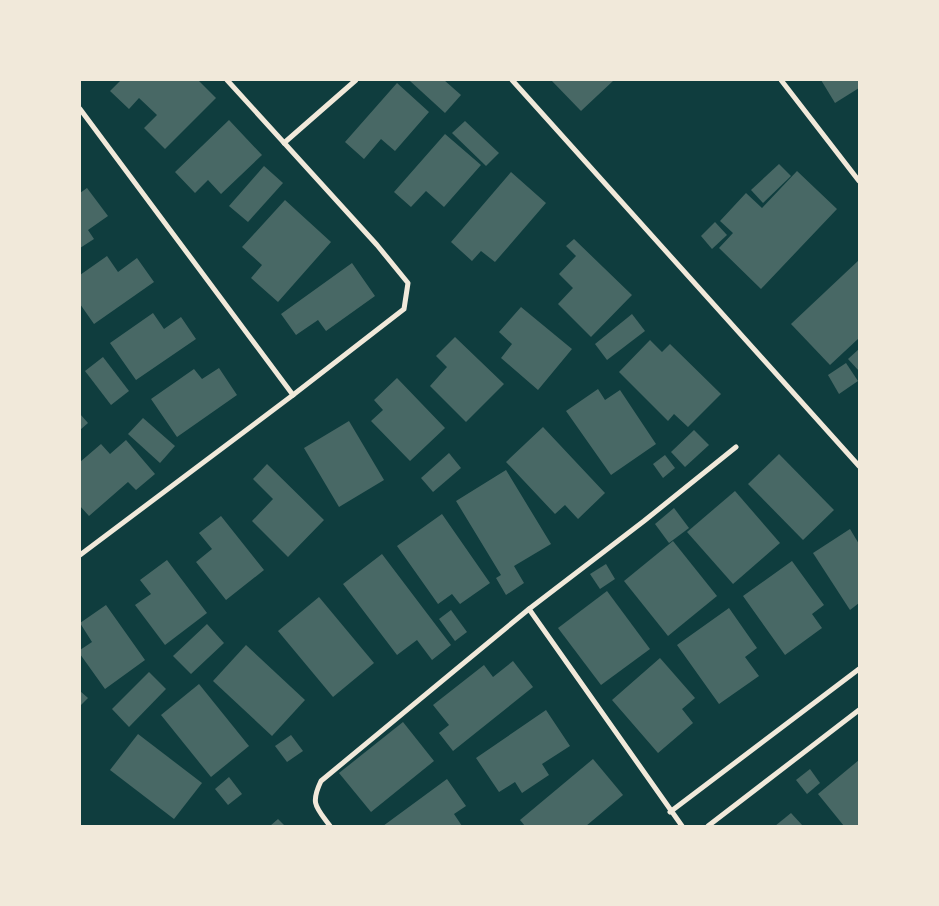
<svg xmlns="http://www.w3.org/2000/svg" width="939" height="906" viewBox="0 0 939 906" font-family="Lato,sans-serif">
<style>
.building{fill:#486865}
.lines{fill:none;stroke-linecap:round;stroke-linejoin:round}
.minor{stroke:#f1e9da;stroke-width:5}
</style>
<rect width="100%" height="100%" fill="#0f3d3e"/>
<g class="building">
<polygon points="121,80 198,80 216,98 165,149 144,128 157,115 139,98 129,109 110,91"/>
<polygon points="411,80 444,80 461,95 445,113 410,81"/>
<polygon points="551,80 614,80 581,111"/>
<polygon points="821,80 859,80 859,88 835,103"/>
<polygon points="397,83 429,112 395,151 381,139 364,159 345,142"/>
<polygon points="229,120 262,155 221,194 208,180 195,193 175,172"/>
<polygon points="465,121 499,153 486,166 452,133"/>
<polygon points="445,134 481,165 444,207 426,191 411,207 394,192"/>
<polygon points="779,164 791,176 763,203 751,190"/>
<polygon points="264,166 283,183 248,222 229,206"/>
<polygon points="797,171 837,209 761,289 719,248 733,233 720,221 746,193 762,208"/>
<polygon points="511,172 546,203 495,262 481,251 472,261 451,242"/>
<polygon points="87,188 108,216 88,230 94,239 80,248 80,193"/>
<polygon points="285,200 331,242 278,302 251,278 262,265 242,247"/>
<polygon points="715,222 727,235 712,249 701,236"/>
<polygon points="574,239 632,295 591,337 558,304 573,288 559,274 576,256 566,246"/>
<polygon points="107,256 118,272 137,258 154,282 94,324 80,304 80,275"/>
<polygon points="859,260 859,338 830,365 791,324"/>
<polygon points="352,263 375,296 326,331 318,320 296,335 281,314"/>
<polygon points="521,307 572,349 538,390 501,358 512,344 499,332"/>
<polygon points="153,313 164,329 181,317 196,339 136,380 110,343"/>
<polygon points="632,314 645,331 607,360 595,344"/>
<polygon points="455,337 504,384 466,422 430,386 447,367 436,356"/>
<polygon points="650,340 662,352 670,344 721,394 688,427 674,414 668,421 619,372"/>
<polygon points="859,349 859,371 848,359"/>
<polygon points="103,357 129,391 111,405 85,371"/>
<polygon points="846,363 858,381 839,394 828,375"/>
<polygon points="219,368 237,395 177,437 151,399 194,369 202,379"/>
<polygon points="397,378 445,428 410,461 371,421 383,410 374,400"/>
<polygon points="598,389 605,400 620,390 656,444 611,475 566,411"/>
<polygon points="80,414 88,423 80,430"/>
<polygon points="143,418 175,446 160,463 128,434"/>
<polygon points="349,421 384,480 339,507 304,448"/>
<polygon points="543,427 605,493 578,519 565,505 555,514 506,462"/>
<polygon points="694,430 709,445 685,467 671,452"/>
<polygon points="126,440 155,474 136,490 128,482 89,516 80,506 80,462 101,444 110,454"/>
<polygon points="449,453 461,468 433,492 421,478"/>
<polygon points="779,454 834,510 803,540 748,484"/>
<polygon points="665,455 675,468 663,478 653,464"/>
<polygon points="267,464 324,520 288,557 252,521 273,499 253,479"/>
<polygon points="506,470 551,544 514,566 524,583 506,595 496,578 501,575 456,501"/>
<polygon points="735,491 780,543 733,584 687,532"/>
<polygon points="674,508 689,528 669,543 655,524"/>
<polygon points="442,514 490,583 460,604 452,594 438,604 397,546"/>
<polygon points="221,516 264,570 226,600 196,562 212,549 199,533"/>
<polygon points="850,529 859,544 859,603 850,610 813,553"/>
<polygon points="673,541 717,596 668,636 624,581"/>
<polygon points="382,554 451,645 432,660 417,640 397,655 343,584"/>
<polygon points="167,560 207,613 165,645 135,605 151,594 140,580"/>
<polygon points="792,561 824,605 812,614 822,628 785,655 743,596"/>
<polygon points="606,564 615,579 600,589 590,574"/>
<polygon points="607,591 650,649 601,685 558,628"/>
<polygon points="319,597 374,663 333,697 278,631"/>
<polygon points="106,605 145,660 105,689 80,654 80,650 92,642 80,623"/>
<polygon points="729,608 757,648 745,657 759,676 719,704 677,645"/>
<polygon points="451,610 467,632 455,641 439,619"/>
<polygon points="207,624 224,643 191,674 173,656"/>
<polygon points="246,645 305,700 272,736 213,681"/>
<polygon points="660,658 695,698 682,709 693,723 658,753 612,700"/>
<polygon points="513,661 533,687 453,751 439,733 449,725 433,705 484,665 493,677"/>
<polygon points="149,672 166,689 129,727 112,709"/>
<polygon points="199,684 249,746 211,777 161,715"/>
<polygon points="80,691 88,698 80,706"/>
<polygon points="546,710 570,746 542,764 549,775 522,793 515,782 499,792 476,758"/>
<polygon points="403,722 434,761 371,812 339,773"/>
<polygon points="138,734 202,783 174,819 110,770"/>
<polygon points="291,735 303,751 287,762 275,746"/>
<polygon points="593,759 623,795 586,826 525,826 520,820"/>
<polygon points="859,760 859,826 844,826 818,794"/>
<polygon points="810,769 820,783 807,794 796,780"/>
<polygon points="229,777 242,794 228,805 215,789"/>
<polygon points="447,779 466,806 454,814 462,826 383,826"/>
<polygon points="791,813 803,826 775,826"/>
<polygon points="278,819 285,826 270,826"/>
</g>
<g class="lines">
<g class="minor">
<polyline points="512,80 859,466"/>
<polyline points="781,80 859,181"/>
<polyline points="80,109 293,395"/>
<polyline points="284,143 356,80"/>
<polyline points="80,555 293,395 404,309 408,283 377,245 227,80"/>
<polyline points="529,609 682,826"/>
<polyline points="670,812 859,669"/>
<path d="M330 826C316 807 310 804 321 781L529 609 644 521 736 447"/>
<polyline points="708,826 859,710"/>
</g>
</g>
<rect width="939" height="906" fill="none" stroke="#f1e9da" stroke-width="162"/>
</svg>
